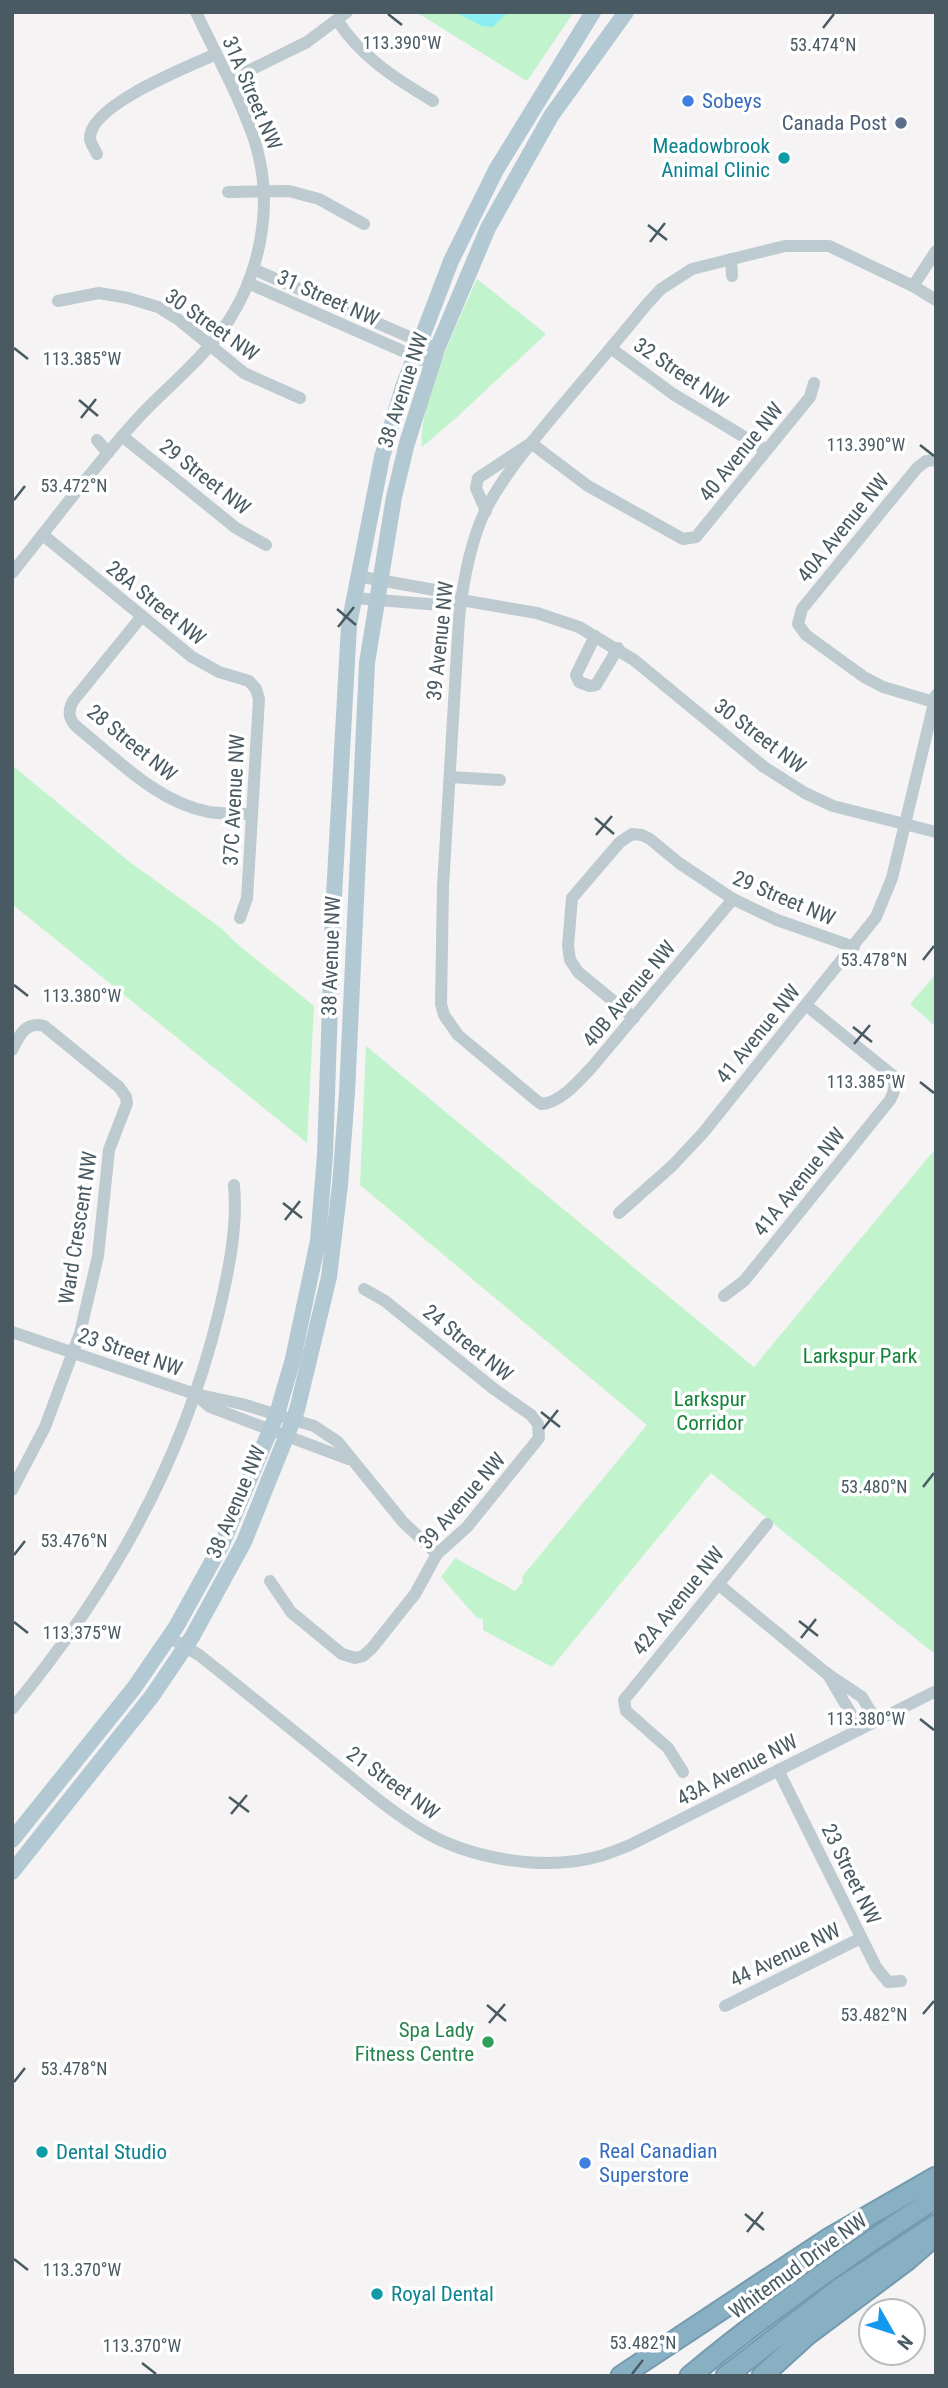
<svg xmlns="http://www.w3.org/2000/svg" width="948" height="2388" viewBox="0 0 948 2388" font-family="'Roboto Condensed',sans-serif">
<style>
.green{fill:#c1f3cc}
.water{fill:#8ceef1}
.lines{fill:none;stroke-linecap:round;stroke-linejoin:round}
.highway-casing{stroke:#749aaf;stroke-width:23}
.minor{stroke:#bdcacf;stroke-width:12}
.major{stroke:#b2c8d2;stroke-width:16}
.highway{stroke:#89afc3;stroke-width:19}
.ticks{fill:none;stroke:#495a62;stroke-width:2.5}
.shop-dot{fill:#3f7fe0;stroke:#fff;stroke-width:2.5}
.service-dot{fill:#5c6f8a;stroke:#fff;stroke-width:2.5}
.culture-dot{fill:#0f9aa8;stroke:#fff;stroke-width:2.5}
.leisure-dot{fill:#2e9e5b;stroke:#fff;stroke-width:2.5}
.labels{text-anchor:middle;stroke-width:7;stroke-linejoin:round;paint-order:stroke}
.street-label{font-size:21px;fill:#495a62;stroke:#fff}
.shop-label{font-size:21px;fill:#366cbe;stroke:#fff;text-anchor:start}
.service-label{font-size:21px;fill:#4e5e75;stroke:#fff;text-anchor:end}
.culture-label{font-size:21px;fill:#0d838f;stroke:#fff;text-anchor:start}
.park-label{font-size:21px;fill:#138438;stroke:#fff}
.leisure-label{font-size:21px;fill:#27864d;stroke:#fff;text-anchor:end}
.ticks-label{font-size:18px;text-anchor:middle;fill:#495a62;stroke:#fff;stroke-width:7;stroke-linejoin:round;paint-order:stroke}
</style>
<rect width="100%" height="100%" fill="#f5f3f3"/>
<g class="green">
<polygon points="416,12 574,12 527,81"/>
<path d="M477 279 546 334 456 418 422 447C418 405 459 319 477 279Z"/>
<polygon points="12,765 127,860 221,928 236,943 314,1006 307,1143 12,904"/>
<polygon points="936,974 936,1027 910,1004"/>
<polygon points="366,1046 754,1367 936,1148 936,1655 711,1473 552,1667 483,1630 483,1619 477,1618 441,1577 455,1558 515,1591 523,1582 522,1577 647,1425 360,1185"/>
</g>
<polygon class="water" points="455,12 508,12 493,27 482,26"/>
<g class="lines">
<g class="highway-casing">
<g id="highway">
<polyline points="621,2376 828,2239 936,2177"/>
<path d="M690 2376C769 2310 850 2254 936 2198"/>
<polyline points="726,2376 839,2289 936,2225"/>
<polyline points="762,2376 807,2335 906,2261 930,2240"/>
</g>
</g>
<g class="minor">
<path d="M337 20C361 57 396 79 433 101"/>
<polyline points="230,80 307,42 347,12"/>
<path d="M97 154C95 150 91 144 90 139 88 105 190 66 216 54"/>
<polyline points="228,192 289,191 319,199 364,224"/>
<polyline points="731,259 732,276"/>
<polyline points="253,269 437,349"/>
<polyline points="248,283 432,364"/>
<polyline points="913,286 936,251"/>
<polyline points="58,301 99,293 128,298 158,307 179,320 244,373 300,398"/>
<polyline points="612,349 673,394 766,450"/>
<polyline points="122,436 236,528 266,545"/>
<polyline points="97,440 108,453"/>
<polyline points="486,511 476,488 478,478 531,443 588,486 683,539 696,537 810,397 814,383"/>
<polyline points="43,535 192,657 219,672 249,681 256,689 259,699 247,898 240,918"/>
<path d="M12 573C54 521 94 466 139 417 165 389 197 364 220 333 260 280 275 206 255 142 240 97 216 55 196 12"/>
<polyline points="357,576 440,591 461,600 537,613 579,627 634,660 764,767 805,793 833,806 936,832"/>
<polyline points="354,598 440,605 461,600"/>
<path d="M142 616 73 701C67 712 69 720 78 728 118 760 157 802 209 812 223 814 238 814 252 814"/>
<polyline points="595,636 576,675 579,682 590,686 596,685 618,648"/>
<polyline points="934,702 883,687 864,677 806,635 798,624 802,609 917,468 926,461 936,460"/>
<polyline points="450,777 500,780"/>
<path d="M733 899 592 1067C579 1081 561 1102 542 1104L537 1101 458 1035 444 1015 441 1004 443 887 459 618C463 582 470 542 486 509 504 475 530 444 555 414 586 377 617 341 647 304L661 289 692 269 785 246H829L913 286 936 300"/>
<polyline points="634,1018 578,972 570,960 568,946 572,898 620,842 632,834 642,835 650,839 679,863 733,899 777,920 854,947"/>
<path d="M12 1050C19 1036 25 1021 44 1026L119 1087 126 1097 127 1103 109 1150 98 1256 80 1333 45 1427 12 1490"/>
<polyline points="619,1213 672,1166 703,1133 876,917 892,878 936,695"/>
<path d="M724 1296 744 1281 890 1100C895 1092 896 1084 892 1075L806 1005"/>
<polyline points="12,1332 195,1394 242,1404 314,1426 338,1442 403,1522 437,1554"/>
<polyline points="195,1394 210,1407 348,1459"/>
<polyline points="270,1581 291,1612 342,1654 355,1658 363,1656 372,1648 415,1594 437,1554 467,1527 539,1438 538,1424 531,1415 494,1389 385,1301 364,1289"/>
<polyline points="718,1584 826,1673 862,1697 876,1721"/>
<path d="M169 1637 199 1655C242 1689 285 1724 327 1758 358 1783 387 1809 420 1829 468 1859 545 1872 600 1856 610 1853 620 1849 630 1845L936 1691"/>
<polyline points="827,1673 860,1729"/>
<path d="M12 1709C110 1590 181 1466 218 1316 228 1274 238 1228 234 1185"/>
<polyline points="778,1770 876,1967 888,1982 901,1981"/>
<polyline points="683,1772 668,1748 626,1711 624,1700 767,1524"/>
<polyline points="725,2006 861,1938"/>
</g>
<g class="major">
<polyline points="12,1840 134,1688 176,1627 222,1544 277,1414 293,1359 318,1241 325,1155 333,914 349,625 382,457 403,387 451,261 496,170 593,12"/>
<polyline points="12,1872 152,1696 192,1637 244,1542 297,1410 329,1277 340,1185 347,1093 367,663 394,497 407,443 437,349 488,228 551,116 626,12"/>
</g>
<use href="#highway" class="highway"/>
</g>
<path class="ticks" d="M388 14 402 25M823 28 834 14M648 225 667 240M650 242 665 223M14 348 28 359M79 400 98 416M81 418 96 399M920 445 934 456M14 500 25 486M337 609 356 625M338 627 354 607M595 818 614 834M596 835 612 816M923 960 934 946M14 985 28 996M853 1027 872 1042M854 1044 870 1025M920 1082 934 1093M283 1203 302 1218M285 1220 300 1201M541 1412 560 1427M543 1429 558 1410M923 1487 934 1473M14 1555 25 1541M799 1621 818 1636M14 1622 28 1633M801 1638 816 1619M920 1719 934 1730M229 1797 249 1812M231 1814 247 1795M487 2005 506 2021M923 2014 934 2001M489 2023 505 2004M14 2082 25 2068M745 2214 764 2230M747 2232 763 2212M14 2259 28 2270M142 2363 156 2374M632 2374 643 2360"/>
<g class="shop-dot">
<circle cx="688" cy="101" r="7"/>
<circle cx="585" cy="2163" r="7"/>
</g>
<circle class="service-dot" cx="901" cy="123" r="7"/>
<g class="culture-dot">
<circle cx="784" cy="158" r="7"/>
<circle cx="42" cy="2152" r="7"/>
<circle cx="377" cy="2294" r="7"/>
</g>
<circle class="leisure-dot" cx="488" cy="2042" r="7"/>
<g class="labels">
<g class="street-label">
<text transform="translate(252 93) rotate(67)" y="7">31A Street NW</text>
<text transform="translate(328 298) rotate(24)" y="7">31 Street NW</text>
<text transform="translate(212 325) rotate(35)" y="7">30 Street NW</text>
<text transform="translate(681 373) rotate(34)" y="7">32 Street NW</text>
<text transform="translate(403 390) rotate(-72)" y="7">38 Avenue NW</text>
<text transform="translate(741 452) rotate(-51)" y="7">40 Avenue NW</text>
<text transform="translate(205 477) rotate(38)" y="7">29 Street NW</text>
<text transform="translate(843 528) rotate(-51)" y="7">40A Avenue NW</text>
<text transform="translate(156 603) rotate(39)" y="7">28A Street NW</text>
<text transform="translate(440 641) rotate(-84)" y="7">39 Avenue NW</text>
<text transform="translate(760 736) rotate(37)" y="7">30 Street NW</text>
<text transform="translate(132 743) rotate(39)" y="7">28 Street NW</text>
<text transform="translate(234 800) rotate(-87)" y="7">37C Avenue NW</text>
<text transform="translate(784 898) rotate(23)" y="7">29 Street NW</text>
<text transform="translate(331 956) rotate(-88)" y="7">38 Avenue NW</text>
<text transform="translate(629 994) rotate(-50)" y="7">40B Avenue NW</text>
<text transform="translate(758 1034) rotate(-51)" y="7">41 Avenue NW</text>
<text transform="translate(799 1182) rotate(-51)" y="7">41A Avenue NW</text>
<text transform="translate(78 1228) rotate(-81)" y="7">Ward Crescent NW</text>
<text transform="translate(468 1343) rotate(39)" y="7">24 Street NW</text>
<text transform="translate(130 1352) rotate(19)" y="7">23 Street NW</text>
<text transform="translate(462 1501) rotate(-49)" y="7">39 Avenue NW</text>
<text transform="translate(236 1502) rotate(-67)" y="7">38 Avenue NW</text>
<text transform="translate(678 1601) rotate(-51)" y="7">42A Avenue NW</text>
<text transform="translate(737 1770) rotate(-27)" y="7">43A Avenue NW</text>
<text transform="translate(393 1783) rotate(36)" y="7">21 Street NW</text>
<text transform="translate(851 1874) rotate(64)" y="7">23 Street NW</text>
<text transform="translate(785 1955) rotate(-26)" y="7">44 Avenue NW</text>
<text transform="translate(798 2266) rotate(-36)" y="7">Whitemud Drive NW</text>
</g>
<g class="shop-label">
<text x="702" y="108">Sobeys</text>
<text x="599" y="2158">Real Canadian<tspan x="599" dy="24">Superstore</tspan></text>
</g>
<g class="service-label">
<text x="887" y="130">Canada Post</text>
</g>
<g class="culture-label">
<text x="770" y="153" text-anchor="end">Meadowbrook<tspan x="770" dy="24">Animal Clinic</tspan></text>
<text x="56" y="2159">Dental Studio</text>
<text x="391" y="2301">Royal Dental</text>
</g>
<g class="park-label">
<text x="860" y="1363">Larkspur Park</text>
<text x="710" y="1406">Larkspur<tspan x="710" dy="24">Corridor</tspan></text>
</g>
<g class="leisure-label">
<text x="474" y="2037">Spa Lady<tspan x="474" dy="24">Fitness Centre</tspan></text>
</g>
</g>
<g class="ticks-label">
<text x="402" y="49">113.390°W</text>
<text x="823" y="51">53.474°N</text>
<text x="82" y="365">113.385°W</text>
<text x="866" y="451">113.390°W</text>
<text x="74" y="492">53.472°N</text>
<text x="874" y="966">53.478°N</text>
<text x="82" y="1002">113.380°W</text>
<text x="866" y="1088">113.385°W</text>
<text x="874" y="1493">53.480°N</text>
<text x="74" y="1547">53.476°N</text>
<text x="82" y="1639">113.375°W</text>
<text x="866" y="1725">113.380°W</text>
<text x="874" y="2021">53.482°N</text>
<text x="74" y="2075">53.478°N</text>
<text x="82" y="2276">113.370°W</text>
<text x="643" y="2349">53.482°N</text>
<text x="142" y="2352">113.370°W</text>
</g>
<rect width="948" height="2388" fill="none" stroke="#495a62" stroke-width="28"/>
<g transform="translate(892 2332) rotate(129)"><circle r="33" fill="#ffffff" stroke="#b6bdc0" stroke-width="2"/>
<path d="M0-5L12 26L0 18L-12 26Z" fill="#1299ef"/>
<text y="-10" font-size="19" font-weight="bold" text-anchor="middle" fill="#495a62">N</text>
</g>
</svg>
